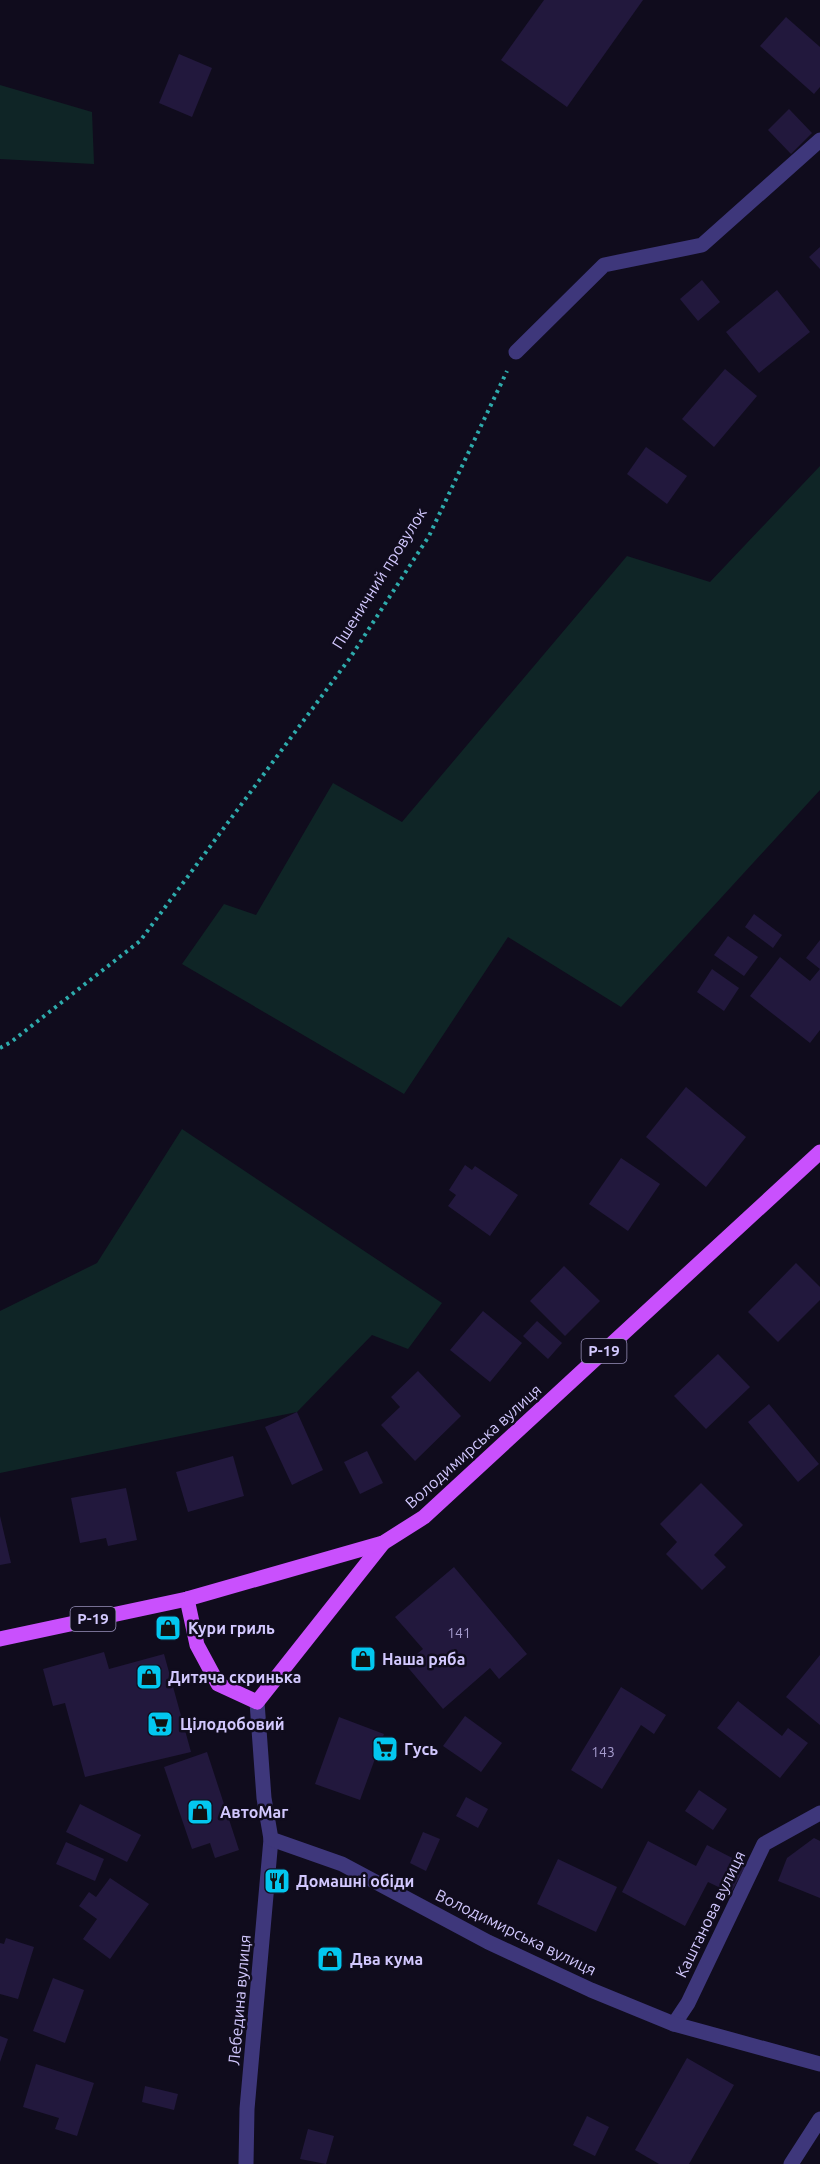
<svg xmlns="http://www.w3.org/2000/svg" width="820" height="2164" viewBox="0 0 820 2164" font-family="Ubuntu,sans-serif">
<style>
.green{fill:#0f2526}
.building{fill:#22183d}
.lines{fill:none;stroke-linecap:round;stroke-linejoin:round}
.path{stroke:#2eabac;stroke-width:4;stroke-dasharray:3 4.5;stroke-linecap:butt}
.service{stroke:#3e377b;stroke-width:15}
.minor{stroke:#3e377b;stroke-width:15}
.tertiary{stroke:#3e377b;stroke-width:15}
.primary{stroke:#c950fd;stroke-width:15}
.labels{text-anchor:middle;stroke-width:5;stroke-linejoin:round;paint-order:stroke}
.number-label{font-size:14px;fill:#a69cce}
.shield{fill:#100c1d;stroke:#9890ba;stroke-width:1.5}
.shield-label{font-size:15px;font-weight:bold;fill:#d2c8fe}
.street-label{font-size:16px;fill:#d2c8fe;stroke:#100c1d}
.poi-label{font-size:16px;font-weight:bold;fill:#d2c8fe;stroke:#100c1d;text-anchor:start}
</style>
<rect width="100%" height="100%" fill="#100c1d"/>
<g class="green">
<polygon points="0,85 92,112 94,164 0,159"/>
<polygon points="820,466 820,790 621,1007 508,937 404,1094 182,964 224,904 256,915 333,783 402,822 627,556 710,582"/>
<polygon points="182,1129 442,1303 408,1349 372,1335 297,1412 0,1473 0,1311 97,1263"/>
</g>
<g class="building">
<polygon points="544,0 643,0 567,107 501,60"/>
<polygon points="786,17 820,47 820,87 814,94 760,46"/>
<polygon points="179,54 212,68 192,117 159,103"/>
<polygon points="789,109 812,133 791,154 768,130"/>
<polygon points="820,247 820,269 809,257"/>
<polygon points="702,280 720,302 698,321 680,299"/>
<polygon points="777,290 810,332 759,373 726,332"/>
<polygon points="725,369 757,396 714,447 682,419"/>
<polygon points="646,447 687,476 667,504 627,474"/>
<polygon points="754,914 782,935 773,948 745,927"/>
<polygon points="728,936 758,957 744,976 714,955"/>
<polygon points="820,940 820,1030 810,1043 750,996 780,957 810,981 820,969 806,958"/>
<polygon points="712,969 739,988 724,1011 697,992"/>
<polygon points="686,1087 746,1137 706,1187 646,1137"/>
<polygon points="621,1158 660,1184 628,1231 589,1204"/>
<polygon points="465,1165 472,1170 475,1166 518,1195 490,1236 448,1206 456,1195 449,1190"/>
<polygon points="796,1263 820,1287 820,1300 778,1342 748,1312"/>
<polygon points="564,1266 600,1301 565,1336 530,1301"/>
<polygon points="483,1311 522,1343 490,1382 450,1350"/>
<polygon points="537,1321 562,1343 548,1359 523,1336"/>
<polygon points="718,1354 750,1387 706,1429 674,1396"/>
<polygon points="418,1371 461,1416 415,1461 381,1425 400,1407 391,1397"/>
<polygon points="769,1404 819,1464 798,1482 748,1422"/>
<polygon points="297,1412 323,1470 292,1485 265,1427"/>
<polygon points="367,1451 383,1483 360,1494 344,1462"/>
<polygon points="233,1456 244,1496 188,1512 176,1472"/>
<polygon points="701,1483 743,1525 714,1555 726,1567 702,1590 666,1554 677,1542 660,1524"/>
<polygon points="126,1488 137,1540 108,1546 106,1538 80,1543 71,1498"/>
<polygon points="0,1516 11,1563 0,1565"/>
<polygon points="454,1567 527,1654 499,1679 490,1668 443,1709 405,1664 423,1649 395,1617"/>
<polygon points="104,1652 109,1669 164,1654 191,1752 85,1777 65,1703 53,1706 43,1669"/>
<polygon points="820,1655 820,1725 786,1697"/>
<polygon points="621,1687 666,1715 654,1734 641,1725 602,1789 571,1770"/>
<polygon points="738,1701 782,1736 788,1728 808,1743 780,1778 717,1728"/>
<polygon points="465,1716 502,1743 481,1772 443,1746"/>
<polygon points="339,1717 384,1734 360,1800 315,1784"/>
<polygon points="207,1752 239,1850 215,1858 210,1843 192,1849 164,1767"/>
<polygon points="699,1790 727,1809 713,1830 685,1811"/>
<polygon points="466,1797 488,1809 478,1828 456,1816"/>
<polygon points="80,1804 141,1835 127,1862 66,1832"/>
<polygon points="423,1832 440,1839 426,1871 410,1863"/>
<polygon points="814,1838 820,1841 820,1898 778,1881 787,1858"/>
<polygon points="648,1841 696,1866 707,1845 746,1865 731,1893 708,1882 685,1926 622,1892"/>
<polygon points="66,1842 104,1859 95,1881 56,1864"/>
<polygon points="558,1859 617,1887 596,1932 537,1904"/>
<polygon points="110,1878 149,1904 110,1959 83,1939 97,1919 79,1906 89,1892 96,1897"/>
<polygon points="6,1938 34,1947 18,1999 0,1994 0,1943 4,1944"/>
<polygon points="53,1978 84,1990 65,2043 33,2031"/>
<polygon points="0,2036 8,2039 0,2062"/>
<polygon points="687,2058 734,2085 689,2164 659,2164 635,2150"/>
<polygon points="36,2064 94,2083 77,2136 55,2129 59,2118 23,2107"/>
<polygon points="145,2086 178,2094 174,2110 142,2102"/>
<polygon points="587,2116 609,2127 595,2156 573,2145"/>
<polygon points="308,2129 334,2136 326,2164 300,2159"/>
</g>
<g class="lines">
<polyline class="path" points="0,1048 11,1042 140,941 350,658 429,536 507,371"/>
<polyline class="service" points="791,2164 820,2119"/>
<g class="minor">
<polyline points="516,352 604,265 702,245 820,140"/>
<polyline points="674,2024 688,2003 764,1844 820,1813"/>
<polyline points="246,2164 247,2109 271,1839"/>
</g>
<polyline class="tertiary" points="257,1702 264,1798 271,1839 342,1864 488,1942 591,1990 674,2024 820,2064"/>
<g class="primary">
<polyline points="187,1599 197,1645 218,1684 257,1702 383,1543"/>
<polyline points="0,1639 187,1599 383,1543 424,1517 820,1152"/>
</g>
</g>
<defs>
<g id="shop-square" transform="scale(1.35)"><rect x="-9" y="-9" width="18" height="18" rx="4" fill="#03c7ef" stroke="#100c1d"/><path d="M-5-2.5h2.3a2.7 3.5 0 0 1 5.4 0H5L5.5 6h-11ZM-1.5-2.5h3a1.5 2.3 0 0 0-3 0Z" fill="#111"/></g>
<g id="supermarket-square" transform="scale(1.35)"><rect x="-9" y="-9" width="18" height="18" rx="4" fill="#03c7ef" stroke="#100c1d"/><path d="M-6-5.5h2.5l.6 2H6L4.5 2H-2.5L-4.4-4H-6ZM-1.5 3.2a1.3 1.3 0 1 0 .1 0ZM3 3.2a1.3 1.3 0 1 0 .1 0Z" fill="#111"/></g>
<g id="restaurant-square" transform="scale(1.35)"><rect x="-9" y="-9" width="18" height="18" rx="4" fill="#03c7ef" stroke="#100c1d"/><path d="M-5-6h1v4h1v-4h1v4h1v-4h1v5L-1.5 .5V6h-2V.5L-5-1ZM5-6V6H3V1.5H1.5Q1.5-4 5-6Z" fill="#111"/></g>
</defs>
<g fill-rule="evenodd">
<use href="#shop-square" x="168" y="1628"/>
<use href="#shop-square" x="363" y="1659"/>
<use href="#shop-square" x="149" y="1677"/>
<use href="#supermarket-square" x="160" y="1724"/>
<use href="#supermarket-square" x="385" y="1749"/>
<use href="#shop-square" x="200" y="1812"/>
<use href="#restaurant-square" x="277" y="1881"/>
<use href="#shop-square" x="330" y="1959"/>
</g>
<g class="labels">
<g class="number-label">
<text x="459" y="1638">141</text>
<text x="603" y="1757">143</text>
</g>
<g class="shield">
<rect x="581.5" y="1339" width="45" height="24" rx="4.5"/>
<rect x="70.5" y="1607" width="45" height="24" rx="4.5"/>
</g>
<g class="shield-label">
<text x="604" y="1356">Р-19</text>
<text x="93" y="1624">Р-19</text>
</g>
<g class="street-label">
<text transform="translate(379 578) rotate(-58)" y="6">Пшеничний провулок</text>
<text transform="translate(473 1446) rotate(-42)" y="6">Володимирська вулиця</text>
<text transform="translate(710 1914) rotate(-64)" y="6">Каштанова вулиця</text>
<text transform="translate(516 1932) rotate(26)" y="6">Володимирська вулиця</text>
<text transform="translate(239 2000) rotate(-85)" y="6">Лебедина вулиця</text>
</g>
<g class="poi-label">
<text x="188" y="1634">Кури гриль</text>
<text x="382" y="1665">Наша ряба</text>
<text x="168" y="1683">Дитяча скринька</text>
<text x="180" y="1730">Цілодобовий</text>
<text x="404" y="1755">Гусь</text>
<text x="220" y="1818">АвтоМаг</text>
<text x="296" y="1887">Домашні обіди</text>
<text x="350" y="1965">Два кума</text>
</g>
</g>
</svg>
